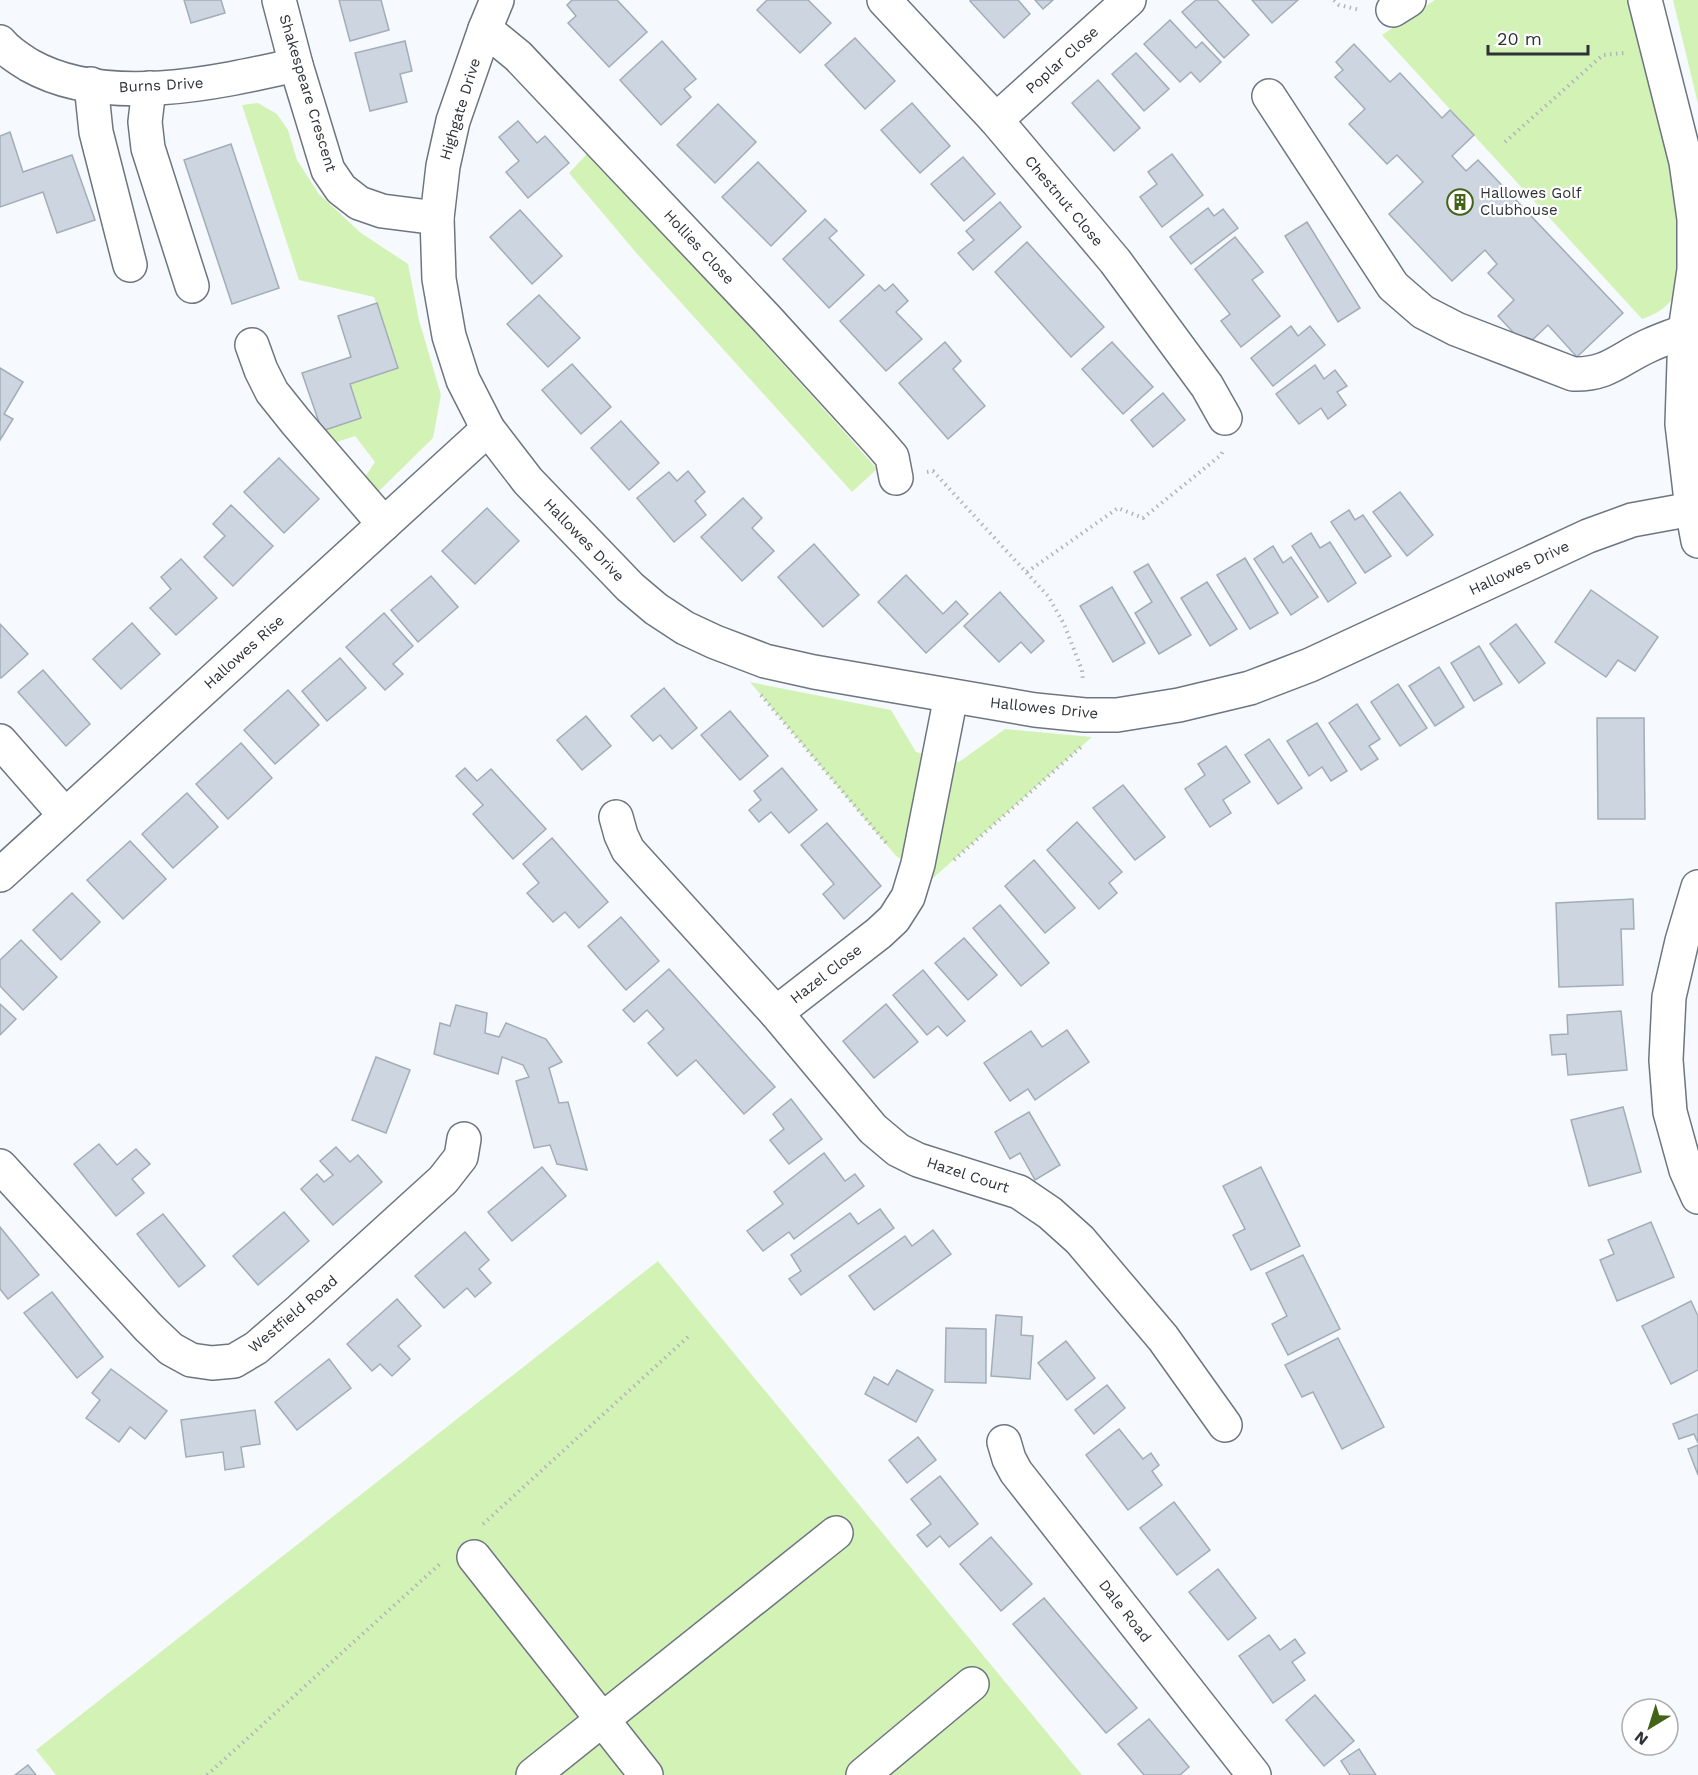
<svg xmlns="http://www.w3.org/2000/svg" width="1698" height="1775" viewBox="0 0 1698 1775" font-family="'Work Sans',sans-serif">
<style>
.green{fill:#d3f3b6}
.building{fill:#ccd5e0;stroke:#a3adb7;stroke-width:1.5}
.lines{fill:none;stroke-linecap:round;stroke-linejoin:round}
.minor-casing{stroke:#6d7680;stroke-width:36}
.path{stroke:#b1b5b9;stroke-width:4;stroke-dasharray:1.5 4.5;stroke-linecap:butt}
.minor{stroke:#fff;stroke-width:33}
.labels{text-anchor:middle;stroke-width:4.5;stroke-linejoin:round;paint-order:stroke}
.street-label{font-size:15px;fill:#2e3236;stroke:#fff}
.poi-label{font-size:15px;fill:#2e3236;stroke:#fff;text-anchor:start}
</style>
<rect width="100%" height="100%" fill="#f6fafe"/>
<g class="green">
<path d="M1435 0H1631L1682 201 1678 291C1667 307 1661 312 1642 319L1382 35Z"/>
<polygon points="1673,0 1698,0 1698,104"/>
<polygon points="258,103 277,114 288,130 297,160 319,194 361,233 408,264 419,320 441,395 433,438 377,493 365,477 375,462 355,436 334,443 322,431 350,384 398,368 374,297 299,280 242,105"/>
<path d="M587 154C686 257 783 362 877 469L852 492 638 255 569 173Z"/>
<polygon points="750,682 891,710 916,752 959,762 1005,729 1092,737 932,879 896,856"/>
<polygon points="658,1261 1082,1775 56,1775 36,1750"/>
</g>
<g class="building">
<polygon points="184,0 221,0 225,13 191,23"/>
<polygon points="339,0 381,0 389,30 350,41"/>
<polygon points="572,0 617,0 647,32 609,67 568,23 576,16 567,5"/>
<polygon points="767,0 808,0 831,23 800,53 757,10"/>
<polygon points="971,0 1018,0 1030,14 1004,38 970,1"/>
<polygon points="1035,0 1053,0 1043,9"/>
<polygon points="1196,0 1217,0 1249,35 1224,58 1182,12"/>
<polygon points="1252,0 1298,0 1272,23"/>
<polygon points="1170,20 1196,48 1202,42 1221,62 1200,82 1191,72 1180,82 1144,44"/>
<polygon points="855,38 895,81 865,109 825,65"/>
<polygon points="405,41 412,71 400,74 407,102 370,111 355,53"/>
<polygon points="662,41 696,79 684,89 691,97 661,125 620,80"/>
<polygon points="1354,44 1390,82 1400,73 1442,118 1450,110 1474,135 1452,156 1466,171 1478,160 1623,313 1577,357 1548,325 1526,346 1498,316 1514,300 1488,273 1497,264 1485,250 1452,281 1389,214 1423,182 1397,155 1387,164 1349,124 1365,109 1335,77 1343,70 1336,62"/>
<polygon points="1136,53 1169,89 1144,111 1112,74"/>
<polygon points="1098,80 1140,128 1114,151 1072,103"/>
<polygon points="912,103 950,146 920,173 881,130"/>
<polygon points="718,104 756,142 715,183 677,145"/>
<polygon points="518,121 537,143 545,136 569,163 528,198 506,172 519,161 499,137"/>
<polygon points="10,132 23,172 72,155 95,220 57,233 43,192 0,207 0,136"/>
<polygon points="231,144 279,288 232,304 184,160"/>
<polygon points="1172,154 1203,195 1162,227 1140,197 1157,184 1148,172"/>
<polygon points="963,157 995,194 964,221 931,184"/>
<polygon points="758,162 806,211 771,246 722,197"/>
<polygon points="1000,202 1021,227 973,270 958,253 974,240 966,231"/>
<polygon points="1208,208 1214,216 1223,209 1238,228 1191,264 1170,237"/>
<polygon points="520,210 562,256 532,284 490,237"/>
<polygon points="825,219 837,231 829,238 864,275 829,308 783,259"/>
<polygon points="1307,222 1360,308 1338,322 1285,236"/>
<polygon points="1235,237 1263,272 1252,280 1280,316 1241,347 1221,321 1230,314 1195,269"/>
<polygon points="1027,242 1104,327 1071,357 995,272"/>
<polygon points="893,284 908,301 896,312 922,339 886,371 840,321 879,285 885,291"/>
<polygon points="539,295 580,338 548,367 507,324"/>
<polygon points="377,303 398,368 350,384 361,418 322,431 302,373 351,357 338,316"/>
<polygon points="1291,326 1298,336 1310,326 1325,345 1273,386 1251,358"/>
<polygon points="945,342 961,361 953,369 985,406 948,439 899,383"/>
<polygon points="1112,342 1153,387 1123,414 1082,369"/>
<polygon points="572,364 611,407 581,434 542,390"/>
<polygon points="1315,365 1324,379 1335,370 1347,386 1337,392 1346,405 1328,419 1321,408 1299,424 1276,394"/>
<polygon points="0,368 23,382 4,414 13,419 0,440"/>
<polygon points="1163,393 1185,420 1153,447 1131,420"/>
<polygon points="621,421 659,463 629,490 591,448"/>
<polygon points="279,458 319,499 284,533 244,492"/>
<polygon points="688,471 705,492 695,501 706,515 674,542 637,498 669,472 677,481"/>
<polygon points="1400,492 1433,535 1407,556 1373,512"/>
<polygon points="743,498 762,518 752,528 774,551 742,581 701,537"/>
<polygon points="231,505 273,546 233,586 204,557 225,536 213,524"/>
<polygon points="487,508 519,541 475,584 442,551"/>
<polygon points="1349,510 1355,520 1363,515 1391,556 1365,573 1331,522"/>
<polygon points="1311,533 1320,548 1330,542 1356,583 1328,602 1292,546"/>
<polygon points="814,544 859,595 823,627 778,577"/>
<polygon points="1273,546 1283,563 1291,557 1318,597 1291,615 1254,559"/>
<polygon points="1245,558 1278,613 1250,629 1217,575"/>
<polygon points="181,559 217,598 176,635 150,608 171,589 161,577"/>
<polygon points="1148,564 1191,635 1159,654 1135,613 1152,602 1134,572"/>
<polygon points="906,575 943,614 956,601 968,614 926,653 878,602"/>
<polygon points="431,576 458,607 418,642 391,610"/>
<polygon points="1207,582 1237,629 1210,646 1181,598"/>
<polygon points="1112,587 1145,643 1113,662 1080,606"/>
<polygon points="1591,590 1658,637 1635,671 1618,660 1606,677 1555,642"/>
<polygon points="1000,592 1044,641 1031,653 1021,642 999,662 964,626"/>
<polygon points="384,613 413,646 393,664 403,674 385,690 346,647"/>
<polygon points="132,623 160,654 121,689 93,659"/>
<polygon points="0,624 28,654 1,678 0,677"/>
<polygon points="1516,624 1545,663 1519,683 1490,644"/>
<polygon points="1479,646 1502,684 1474,701 1451,663"/>
<polygon points="340,658 366,688 327,721 302,691"/>
<polygon points="1439,667 1464,707 1435,726 1409,686"/>
<polygon points="43,670 90,724 66,746 18,692"/>
<polygon points="1398,684 1427,728 1400,746 1371,702"/>
<polygon points="664,688 697,728 672,749 660,735 653,741 631,716"/>
<polygon points="288,690 319,725 275,764 244,730"/>
<polygon points="1357,704 1380,739 1369,746 1378,759 1361,770 1329,723"/>
<polygon points="730,711 768,756 740,780 701,735"/>
<polygon points="586,716 611,746 582,770 557,740"/>
<polygon points="1597,718 1644,718 1645,819 1598,819"/>
<polygon points="1317,723 1347,771 1331,781 1322,767 1309,776 1287,741"/>
<polygon points="1269,739 1302,788 1278,804 1245,755"/>
<polygon points="241,743 272,778 228,819 196,784"/>
<polygon points="1226,746 1250,782 1223,800 1231,813 1210,827 1185,789 1205,775 1198,764"/>
<polygon points="465,768 477,781 491,769 546,829 513,859 473,814 483,805 456,776"/>
<polygon points="782,768 817,810 789,833 771,812 759,822 749,810 761,800 754,791"/>
<polygon points="1123,785 1165,837 1135,860 1093,808"/>
<polygon points="187,793 218,827 173,868 142,834"/>
<polygon points="1077,822 1122,872 1109,883 1117,893 1099,909 1047,850"/>
<polygon points="827,823 881,886 844,919 823,894 834,884 801,845"/>
<polygon points="552,838 608,902 579,928 565,912 553,922 527,893 539,883 523,864"/>
<polygon points="130,841 166,879 123,919 87,880"/>
<polygon points="1034,860 1075,908 1045,933 1005,886"/>
<polygon points="72,893 100,922 61,960 33,930"/>
<polygon points="1633,899 1634,929 1621,929 1623,985 1559,987 1556,903"/>
<polygon points="1000,905 1049,963 1021,986 973,928"/>
<polygon points="621,917 659,961 626,990 588,946"/>
<polygon points="964,938 997,975 968,1000 935,963"/>
<polygon points="21,940 57,977 23,1010 0,986 0,960"/>
<polygon points="669,969 775,1087 744,1114 696,1060 677,1076 648,1043 664,1029 647,1010 634,1022 623,1010"/>
<polygon points="923,970 965,1021 947,1036 938,1026 927,1035 893,995"/>
<polygon points="0,1004 16,1019 0,1035"/>
<polygon points="886,1004 918,1042 874,1078 843,1041"/>
<polygon points="456,1005 487,1013 485,1033 499,1037 506,1023 546,1039 562,1062 549,1068 559,1103 568,1102 587,1170 557,1164 550,1145 534,1148 516,1081 529,1077 523,1065 502,1057 498,1074 434,1054 440,1023 450,1026"/>
<polygon points="1621,1011 1627,1070 1568,1075 1566,1054 1552,1055 1550,1035 1568,1034 1567,1015"/>
<polygon points="1067,1030 1089,1062 1035,1100 1028,1089 1010,1101 984,1063 1031,1031 1042,1047"/>
<polygon points="376,1057 410,1070 386,1133 352,1120"/>
<polygon points="791,1099 822,1139 789,1164 770,1140 784,1129 773,1114"/>
<polygon points="1623,1107 1641,1172 1589,1186 1571,1120"/>
<polygon points="1029,1112 1060,1165 1035,1180 1020,1153 1010,1159 995,1132"/>
<polygon points="99,1144 117,1165 136,1149 150,1164 132,1179 144,1193 116,1216 74,1164"/>
<polygon points="336,1147 350,1162 358,1155 382,1182 333,1225 301,1189 317,1174 324,1182 333,1175 320,1161"/>
<polygon points="824,1153 845,1181 855,1174 864,1186 794,1239 789,1232 763,1251 747,1231 783,1204 774,1192"/>
<polygon points="542,1167 566,1196 512,1241 488,1212"/>
<polygon points="1261,1167 1300,1246 1251,1270 1233,1235 1245,1229 1223,1186"/>
<polygon points="880,1209 894,1228 801,1295 789,1279 801,1271 791,1255 850,1213 858,1224"/>
<polygon points="284,1212 309,1241 258,1285 233,1256"/>
<polygon points="163,1214 205,1266 179,1287 137,1234"/>
<polygon points="1651,1222 1674,1277 1617,1301 1600,1260 1614,1254 1608,1240"/>
<polygon points="0,1227 39,1275 8,1299 0,1289"/>
<polygon points="933,1230 951,1254 874,1310 849,1276 905,1236 912,1246"/>
<polygon points="465,1232 489,1260 479,1269 491,1283 475,1297 467,1288 444,1308 415,1276"/>
<polygon points="1303,1255 1340,1329 1288,1355 1272,1324 1287,1316 1266,1273"/>
<polygon points="52,1292 103,1357 77,1378 24,1313"/>
<polygon points="397,1299 421,1326 398,1346 410,1359 392,1376 380,1364 372,1371 347,1344"/>
<polygon points="1691,1301 1698,1316 1698,1370 1671,1384 1642,1326"/>
<polygon points="996,1315 1022,1317 1021,1335 1033,1336 1030,1379 991,1376"/>
<polygon points="946,1328 986,1329 986,1383 945,1382"/>
<polygon points="1338,1338 1384,1427 1342,1449 1313,1392 1302,1397 1285,1365"/>
<polygon points="1066,1341 1095,1378 1067,1400 1038,1363"/>
<polygon points="329,1359 351,1388 297,1430 275,1402"/>
<polygon points="111,1369 167,1411 145,1439 130,1427 119,1442 86,1418 100,1400 92,1393"/>
<polygon points="897,1370 933,1390 916,1422 865,1394 874,1377 888,1385"/>
<polygon points="1107,1385 1125,1408 1094,1434 1075,1410"/>
<polygon points="255,1410 260,1444 241,1447 244,1467 225,1470 223,1452 186,1457 181,1420"/>
<polygon points="1698,1414 1698,1443 1694,1434 1679,1439 1673,1424"/>
<polygon points="1119,1429 1143,1459 1151,1453 1159,1465 1152,1471 1162,1485 1128,1510 1086,1455"/>
<polygon points="918,1437 936,1460 907,1483 889,1460"/>
<polygon points="1698,1445 1698,1475 1688,1449"/>
<polygon points="940,1476 978,1524 949,1547 940,1536 927,1547 917,1535 931,1524 911,1499"/>
<polygon points="1174,1502 1210,1550 1177,1575 1140,1528"/>
<polygon points="991,1537 1032,1584 1001,1611 960,1564"/>
<polygon points="1218,1569 1256,1618 1228,1640 1189,1592"/>
<polygon points="1044,1598 1137,1708 1106,1733 1013,1624"/>
<polygon points="1269,1635 1280,1650 1295,1639 1305,1653 1292,1662 1305,1680 1273,1703 1239,1656"/>
<polygon points="1315,1695 1354,1741 1324,1766 1286,1720"/>
<polygon points="1149,1719 1189,1767 1180,1775 1144,1775 1118,1744"/>
<polygon points="1359,1749 1376,1775 1350,1775 1341,1761"/>
<polygon points="28,1765 36,1775 15,1775"/>
</g>
<g class="lines">
<g class="minor-casing">
<g id="minor">
<polyline points="279,0 296,65 328,170 341,189 359,203 382,211 437,218"/>
<polyline points="497,0 485,29 453,121 443,166 437,218 439,279 449,336 463,380 488,429 528,481 630,587 656,609 685,628 715,642 765,661 814,672 1035,710 1085,715 1117,715 1179,705 1250,688 1310,665 1588,536 1632,520 1692,509"/>
<polyline points="884,0 996,120 1115,261 1207,386 1225,418"/>
<polyline points="1645,0 1686,162 1694,219 1694,270 1685,331 1682,424 1692,509 1698,541"/>
<polyline points="1393,10 1409,0"/>
<polyline points="485,29 518,56 767,319 879,442 892,457 896,478"/>
<path d="M0 42C8 52 18 58 29 65 105 108 216 83 296 65"/>
<polyline points="91,84 96,132 130,265"/>
<polyline points="149,88 145,122 148,148 192,286"/>
<path d="M1269 96 1393 286 1423 312 1456 329 1573 374C1609 375 1620 358 1650 345 1661 340 1673 336 1685 331"/>
<polyline points="996,120 1129,0"/>
<polyline points="252,345 261,370 272,392 296,422 384,524"/>
<polyline points="0,741 65,815"/>
<polyline points="616,817 621,835 628,850 776,1013 873,1129 898,1150 918,1160 1019,1192 1050,1213 1080,1240 1163,1338 1225,1425"/>
<polyline points="0,875 488,429"/>
<polyline points="1698,887 1682,941 1669,997 1666,1060 1670,1112 1686,1170 1698,1197"/>
<polyline points="776,1013 879,933 894,919 908,897 918,864 951,696"/>
<polyline points="0,1166 149,1328 171,1349 191,1360 212,1363 234,1361 256,1348 300,1310 443,1180 461,1157 464,1139"/>
<polyline points="1004,1442 1009,1459 1016,1472 1254,1775"/>
<polyline points="474,1557 646,1775"/>
<polyline points="533,1775 836,1533"/>
<polyline points="863,1775 972,1684"/>
</g>
</g>
<g class="path">
<polyline points="1334,0 1339,5 1360,10"/>
<polyline points="1505,142 1603,55 1624,53"/>
<polyline points="927,472 933,471 1048,596 1064,624 1082,670 1083,681"/>
<polyline points="1027,572 1118,508 1143,518 1221,455 1224,449"/>
<polyline points="761,695 888,845"/>
<polyline points="954,860 1081,747"/>
<polyline points="483,1524 690,1335"/>
<polyline points="207,1775 442,1562"/>
</g>
<use href="#minor" class="minor"/>
</g>
<defs>
<g id="building-ring" transform="scale(1.35)"><circle r="9.5" fill="#fff" stroke="#426318" stroke-width="1.5"/><path d="M-4-6H4V6H1V3H-1V6H-4ZM-2.5-4.3h1.7v1.8h-1.7ZM.8-4.3h1.7v1.8H.8ZM-2.5-1h1.7V.8h-1.7ZM.8-1h1.7V.8H.8Z" fill="#426318"/></g>
</defs>
<g fill-rule="evenodd">
<use href="#building-ring" x="1460" y="202"/>
</g>
<g class="labels">
<g class="street-label">
<text transform="translate(1062 60) rotate(-42)" y="5">Poplar Close</text>
<text transform="translate(161 85) rotate(-3)" y="5">Burns Drive</text>
<text transform="translate(308 93) rotate(73)" y="5">Shakespeare Crescent</text>
<text transform="translate(460 109) rotate(-73)" y="5">Highgate Drive</text>
<text transform="translate(1064 201) rotate(50)" y="5">Chestnut Close</text>
<text transform="translate(699 247) rotate(47)" y="5">Hollies Close</text>
<text transform="translate(584 540) rotate(46)" y="5">Hallowes Drive</text>
<text transform="translate(1519 568) rotate(-25)" y="5">Hallowes Drive</text>
<text transform="translate(244 652) rotate(-42)" y="5">Hallowes Rise</text>
<text transform="translate(1044 708) rotate(6)" y="5">Hallowes Drive</text>
<text transform="translate(826 974) rotate(-38)" y="5">Hazel Close</text>
<text transform="translate(968 1175) rotate(18)" y="5">Hazel Court</text>
<text transform="translate(293 1314) rotate(-40)" y="5">Westfield Road</text>
<text transform="translate(1125 1611) rotate(52)" y="5">Dale Road</text>
</g>
<g class="poi-label">
<text x="1480" y="198">Hallowes Golf<tspan x="1480" dy="17">Clubhouse</tspan></text>
</g>
</g>
<g transform="translate(1650 1727) rotate(218)"><circle r="28" fill="#ffffff" stroke="#abadaf" stroke-width="1.5"/>
<path d="M0-4.5L10 22L0 15L-10 22Z" fill="#426318"/>
<text y="-9" font-size="16" font-weight="bold" text-anchor="middle" fill="#2e3236">N</text>
</g>
<path d="M1488 45v9h100v-9" fill="none" stroke="#2e3236" stroke-width="3"/>
<text x="1497" y="45" font-size="18" fill="#2e3236" stroke="#ffffff" stroke-width="4.5" paint-order="stroke">20 m</text>
</svg>
